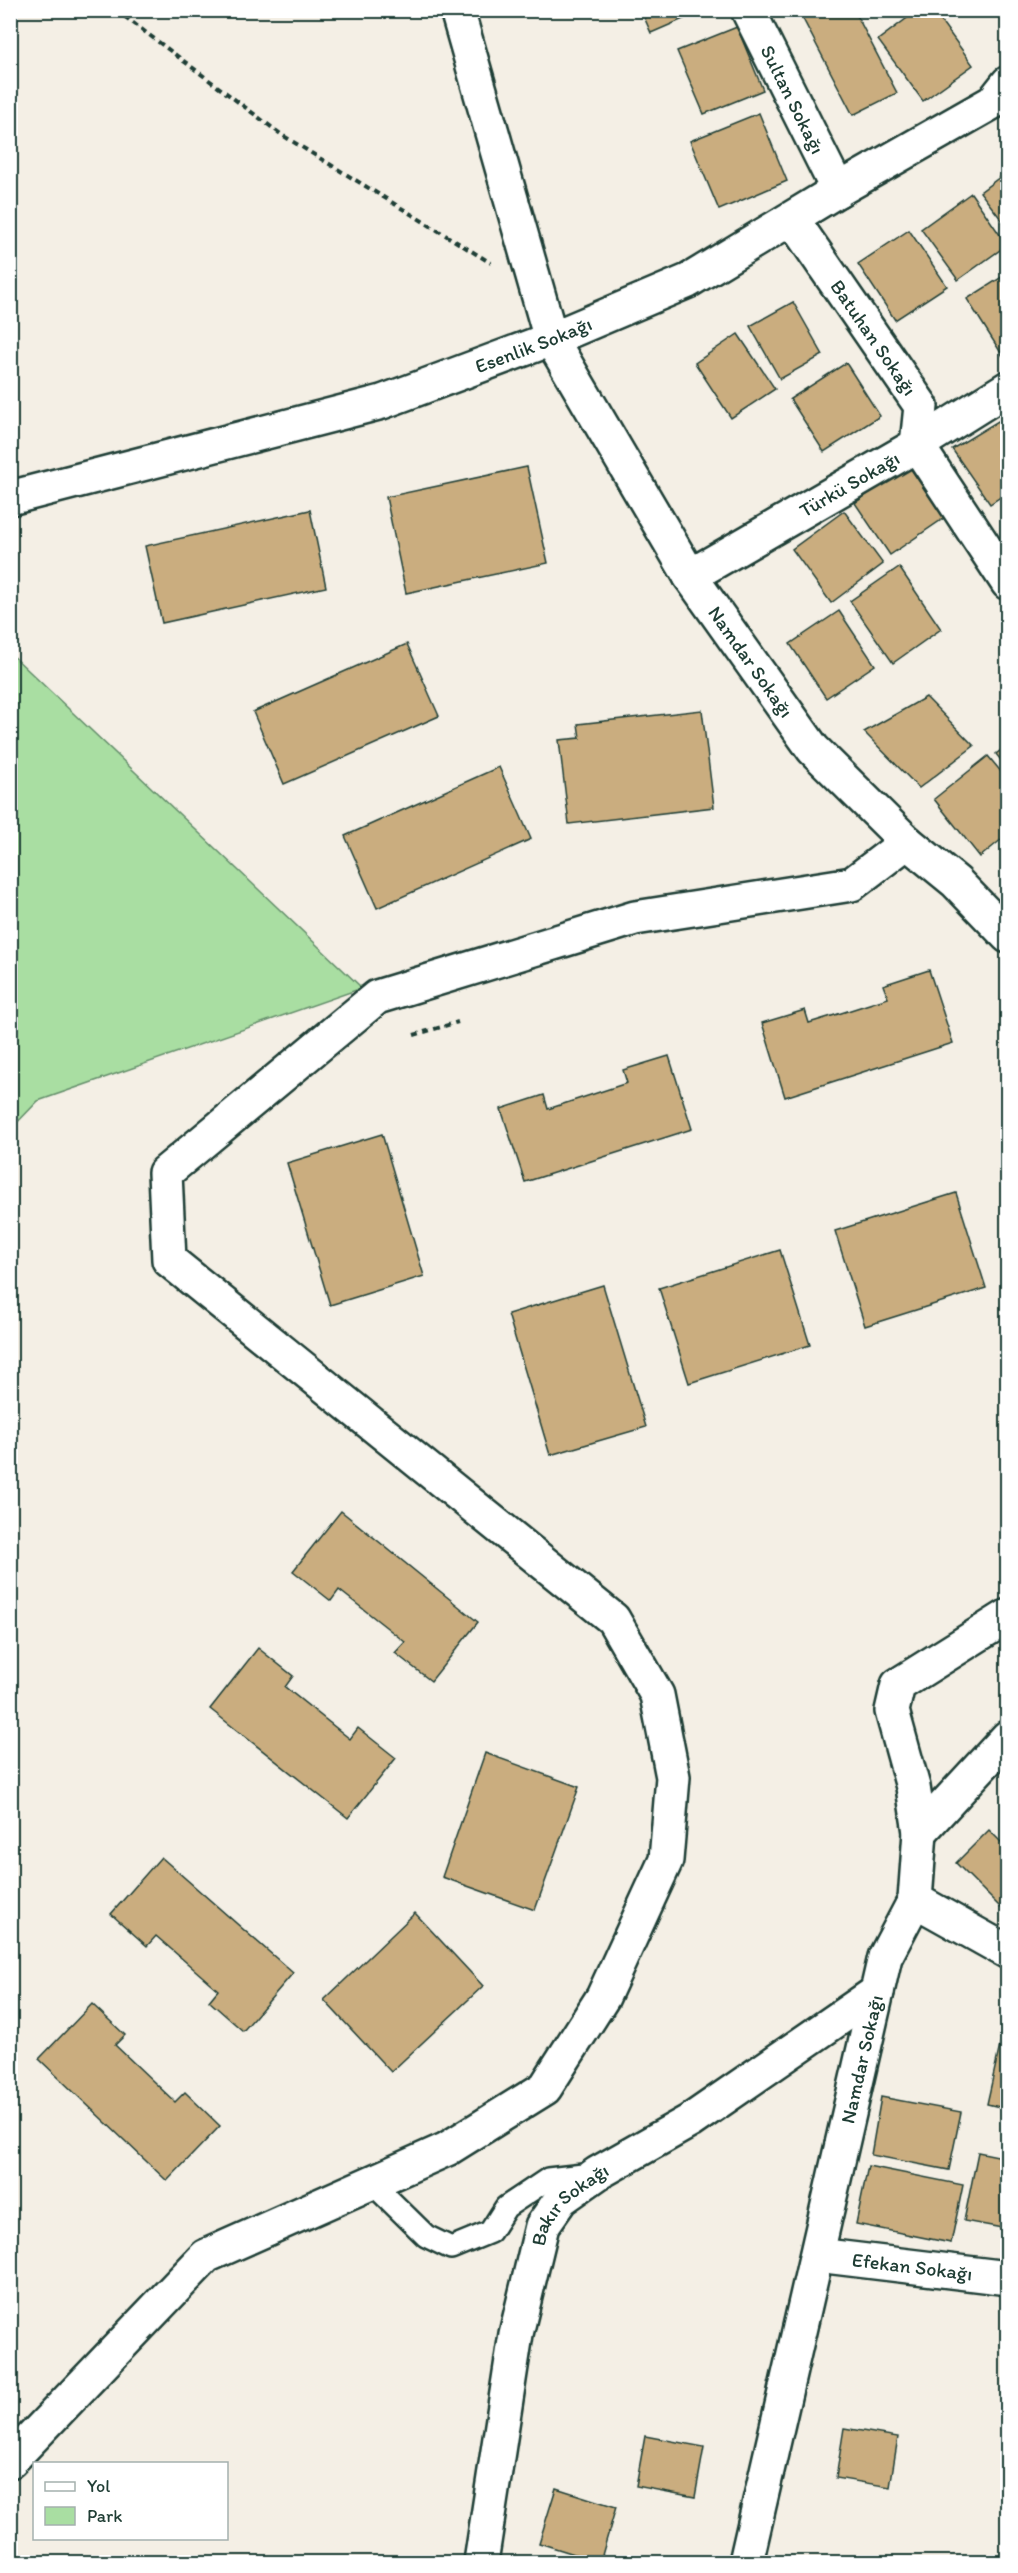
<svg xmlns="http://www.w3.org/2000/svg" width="1018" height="2573" viewBox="0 0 1018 2573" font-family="Itim,sans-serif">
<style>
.green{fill:#a9dea2;stroke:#648e6b;stroke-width:1.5}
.building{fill:#caad7f;stroke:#1f3d34;stroke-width:1.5}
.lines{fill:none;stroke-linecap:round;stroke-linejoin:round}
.lane-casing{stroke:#1f3d34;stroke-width:26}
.street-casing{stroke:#1f3d34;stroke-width:38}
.secondary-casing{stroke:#1f3d34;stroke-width:38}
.path{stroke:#1f3d34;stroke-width:4;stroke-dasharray:6 4.5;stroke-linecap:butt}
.lane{stroke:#fff;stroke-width:21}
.street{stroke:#fff;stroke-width:33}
.secondary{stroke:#fff;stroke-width:33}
.labels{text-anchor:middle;stroke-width:5;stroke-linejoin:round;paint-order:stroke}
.street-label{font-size:20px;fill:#1f3d34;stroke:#fff}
</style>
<rect width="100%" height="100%" fill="#f4efe5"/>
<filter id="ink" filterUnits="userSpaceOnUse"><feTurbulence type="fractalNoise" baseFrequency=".0167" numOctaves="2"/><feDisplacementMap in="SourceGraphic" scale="12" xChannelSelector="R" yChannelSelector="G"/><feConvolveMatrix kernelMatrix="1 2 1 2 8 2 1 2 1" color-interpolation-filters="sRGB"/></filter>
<g filter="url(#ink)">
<polygon class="green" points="10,653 362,988 38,1101 11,1129"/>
<g class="building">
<polygon points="641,10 704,10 651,33"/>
<polygon points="815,10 854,10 897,93 853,115 802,17"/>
<polygon points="918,10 933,10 973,65 923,101 878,40"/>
<polygon points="737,27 763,90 704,114 677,51"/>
<polygon points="759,113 787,181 719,210 690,141"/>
<polygon points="1008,171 1008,228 980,192"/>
<polygon points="971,193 1007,245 958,280 921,229"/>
<polygon points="909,230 947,286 895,320 858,264"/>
<polygon points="1008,273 1008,354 1003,356 967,299"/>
<polygon points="793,302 823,355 780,379 750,326"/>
<polygon points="738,334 775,389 731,418 695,363"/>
<polygon points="846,363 880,416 824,452 790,399"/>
<polygon points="1008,415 1008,492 990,504 952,449"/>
<polygon points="909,466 944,518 890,555 855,503"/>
<polygon points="527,467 548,563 406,593 386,497"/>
<polygon points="310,510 326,587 162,623 145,546"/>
<polygon points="844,511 883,564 831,603 792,549"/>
<polygon points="899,567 941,629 893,663 850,601"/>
<polygon points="839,611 875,665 826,698 790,644"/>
<polygon points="407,644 439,716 284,784 253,712"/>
<polygon points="926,697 974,746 919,788 864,732"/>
<polygon points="702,710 714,807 569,824 559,740 580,738 578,724"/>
<polygon points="1008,745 1008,769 996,754"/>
<polygon points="988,756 1008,780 1008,834 980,857 934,799"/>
<polygon points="499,767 531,839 377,908 345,836"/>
<polygon points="929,970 953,1043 785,1097 762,1023 805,1010 809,1023 835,1015 888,998 883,985"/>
<polygon points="669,1056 692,1129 525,1182 501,1109 544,1095 548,1109 627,1083 623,1070"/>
<polygon points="382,1134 424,1276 330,1305 287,1163"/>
<polygon points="956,1193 986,1288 865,1326 835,1231"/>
<polygon points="780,1250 810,1345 689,1383 659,1288"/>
<polygon points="603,1285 646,1427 550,1455 508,1314"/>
<polygon points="341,1511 478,1622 431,1681 395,1653 405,1642 339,1590 331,1601 293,1571"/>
<polygon points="258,1648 293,1676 285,1687 350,1739 358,1728 396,1758 348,1818 210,1709"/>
<polygon points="485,1753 579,1787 535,1910 442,1877"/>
<polygon points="989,1830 1008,1849 1008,1902 1001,1908 956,1863"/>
<polygon points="161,1857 293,1973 243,2031 209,2001 218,1990 156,1936 147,1946 111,1914"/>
<polygon points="415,1913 483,1986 391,2072 324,2000"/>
<polygon points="92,2004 125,2035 115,2045 175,2102 185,2092 220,2126 167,2181 39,2059"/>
<polygon points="1005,2023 1008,2023 1008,2109 987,2104"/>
<polygon points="881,2097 961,2112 949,2170 871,2155"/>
<polygon points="978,2152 1008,2158 1008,2229 964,2221"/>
<polygon points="868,2166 963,2185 951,2243 856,2224"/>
<polygon points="844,2428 898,2437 890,2487 836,2478"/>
<polygon points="645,2436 704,2447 695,2497 636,2486"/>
<polygon points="556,2488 616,2507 600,2562 539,2543"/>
</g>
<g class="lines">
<g class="lane-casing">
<polyline id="lane" points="372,2183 426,2236 451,2248 490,2232 506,2207 548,2179 592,2174"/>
</g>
<g class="street-casing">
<g id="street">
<path id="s1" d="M457 10 551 339 690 576 813 749 907 842 956 882 1008 936"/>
<path id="s2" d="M748 10 838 190"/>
<path id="s3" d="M792 219 921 406 917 445 1008 583"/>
<path id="s4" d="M690 576 917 445 1008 388"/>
<polyline points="920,1832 1008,1737"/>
<polyline points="915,1900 1008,1952"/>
<path id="s5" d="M817 2255 1008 2278"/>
<polyline points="10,2461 206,2256 447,2149 545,2088 603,1997 666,1860 673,1777 657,1695 613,1619 169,1260 165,1173 377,997 635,918 852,884 907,842"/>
<path id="s6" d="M481 2562 516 2334 542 2226 561 2199 598 2173 690 2121 877 1992"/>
<path id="s7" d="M746 2562 885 1957 915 1900 920 1832 913 1787 892 1711 898 1685 1008 1616"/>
</g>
</g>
<g class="secondary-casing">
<g id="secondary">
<path id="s8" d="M10 498 382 402 551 339 688 281 838 190 993 102 1008 83"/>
</g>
</g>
<g class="path">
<polyline points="116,10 282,135 491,263"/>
<polyline points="414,1035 458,1022"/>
</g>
<use href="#lane" class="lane"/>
<use href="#street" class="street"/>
<use href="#secondary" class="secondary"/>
</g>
</g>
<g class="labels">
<g class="street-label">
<text dy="7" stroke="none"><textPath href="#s2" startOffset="100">Sultan Sokağı</textPath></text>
<text dy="7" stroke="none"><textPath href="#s3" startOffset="144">Batuhan Sokağı</textPath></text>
<text dy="7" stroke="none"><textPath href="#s8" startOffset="546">Esenlik Sokağı</textPath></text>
<text dy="7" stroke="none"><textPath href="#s4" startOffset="184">Türkü Sokağı</textPath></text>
<text dy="7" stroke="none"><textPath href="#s1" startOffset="722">Namdar Sokağı</textPath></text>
<text dy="7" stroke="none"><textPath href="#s7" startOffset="516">Namdar Sokağı</textPath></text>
<text dy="7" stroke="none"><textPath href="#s6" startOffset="376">Bakır Sokağı</textPath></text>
<text dy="7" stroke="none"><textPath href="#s5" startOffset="96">Efekan Sokağı</textPath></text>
</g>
</g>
<rect width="1018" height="2573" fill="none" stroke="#fff" stroke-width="36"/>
<rect x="18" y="18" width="982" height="2537" fill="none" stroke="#1f3d34" stroke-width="2" filter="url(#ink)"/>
<rect x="33" y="2462" width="195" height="78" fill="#ffffff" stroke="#a5b1ae" stroke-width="1.5"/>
<rect x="45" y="2482" width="30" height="9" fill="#ffffff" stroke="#a5b1ae" stroke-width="1.5"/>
<text x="87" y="2492" font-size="18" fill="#1f3d34">Yol</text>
<rect x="45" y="2507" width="30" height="18" fill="#a9dea2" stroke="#a5b1ae" stroke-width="1.5"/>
<text x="87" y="2522" font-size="18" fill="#1f3d34">Park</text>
</svg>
